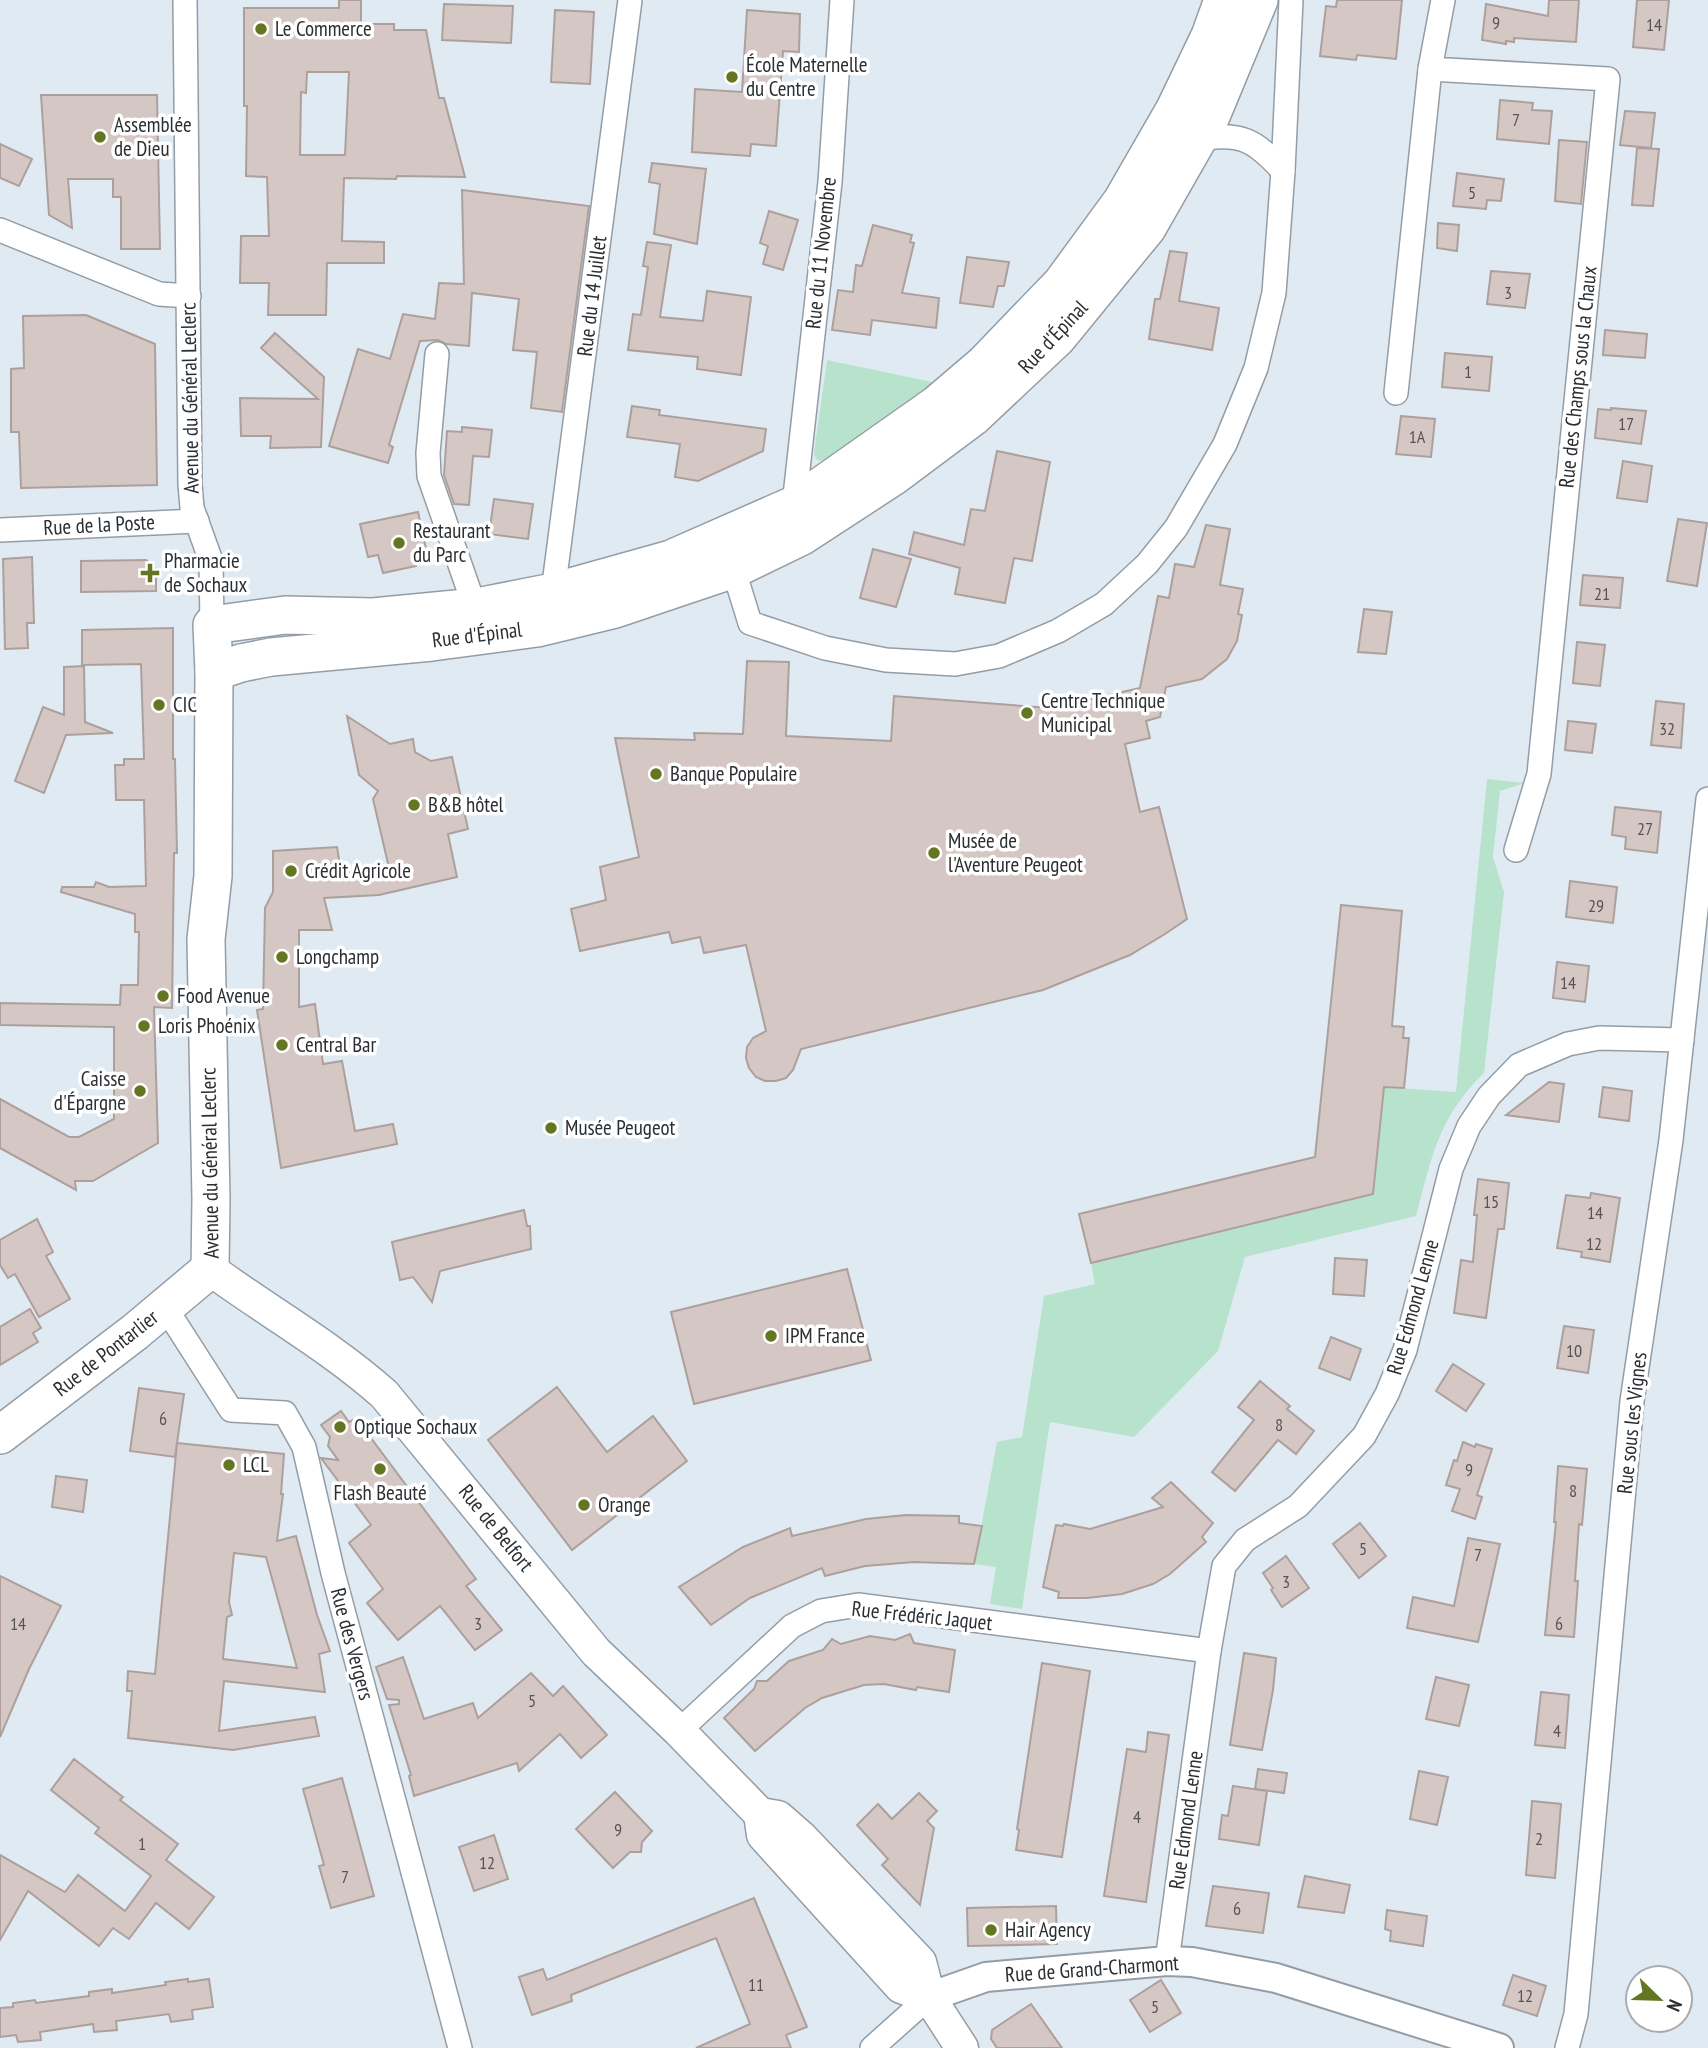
<svg xmlns="http://www.w3.org/2000/svg" width="1708" height="2048" viewBox="0 0 1708 2048" font-family="'PT Sans Narrow',sans-serif">
<style>
.green{fill:#b7e3cc}
.building{fill:#d5c8c4;stroke:#ada09c;stroke-width:2;fill-rule:evenodd}
.lines{fill:none;stroke-linecap:round;stroke-linejoin:round}
.minor-casing{stroke:#949da5;stroke-width:26}
.tertiary-casing{stroke:#949da5;stroke-width:32}
.secondary-casing{stroke:#949da5;stroke-width:35}
.primary-casing{stroke:#949da5;stroke-width:40}
.minor{stroke:#fff;stroke-width:23}
.tertiary{stroke:#fff;stroke-width:28}
.secondary{stroke:#fff;stroke-width:32}
.primary{stroke:#fff;stroke-width:37}
.poi-dot{fill:#657623;stroke:#fff;stroke-width:2.5}
.labels{text-anchor:middle;stroke-width:7;stroke-linejoin:round;paint-order:stroke}
.number-label{font-size:18px;fill:#565456}
.poi-label{font-size:21px;fill:#2b2e32;stroke:#fff;text-anchor:start}
.street-label{font-size:21px;fill:#2b2e32;stroke:#fff}
</style>
<rect width="100%" height="100%" fill="#e0eaf3"/>
<g class="green">
<polygon points="827,360 937,383 827,460 820,461 816,459 814,453"/>
<path d="M1487 779 1525 783 1500 791 1493 857 1504 892 1484 1073C1438 1118 1432 1156 1416 1216L1245 1257 1218 1351 1134 1437 1050 1422 1022 1609 990 1604 996 1567 974 1564 997 1442 1022 1437 1044 1296 1095 1284 1091 1263 1372 1194 1384 1087 1456 1092Z"/>
</g>
<g class="building">
<path d="M339 0H361V24H394V30H426L439 98H444L465 177 397 176 396 179 344 178 342 241 384 242V263H327L326 315H268L269 283H240L241 236H269L267 177 246 176 247 106H244V8H339ZM307 72H349L345 155H300L301 92 306 93Z"/>
<polygon points="1337,0 1402,0 1396,59 1357,55 1356,60 1320,56 1326,6 1336,7"/>
<polygon points="1549,0 1579,0 1576,42 1514,38 1514,42 1506,41 1506,44 1482,40 1486,4 1548,16"/>
<polygon points="1637,0 1669,0 1664,50 1633,47"/>
<polygon points="444,4 513,6 511,43 442,40"/>
<polygon points="555,10 594,12 590,84 551,82"/>
<polygon points="747,10 800,14 799,52 783,51 776,146 751,144 750,156 692,152 695,89 742,92"/>
<polygon points="41,95 157,95 160,249 121,249 121,197 113,197 113,179 68,179 72,228 49,215"/>
<polygon points="1500,100 1533,103 1532,110 1552,111 1549,144 1497,139"/>
<polygon points="1625,111 1655,113 1651,148 1620,145"/>
<polygon points="1559,140 1587,142 1581,204 1555,201"/>
<polygon points="0,144 32,159 19,186 0,178"/>
<polygon points="1637,148 1659,149 1653,206 1632,205"/>
<polygon points="652,163 706,169 697,244 654,234 660,184 649,182"/>
<polygon points="1457,173 1504,179 1501,201 1487,200 1486,209 1453,206"/>
<polygon points="462,190 589,206 562,412 531,408 537,352 513,350 519,299 472,293 469,346 446,344 438,340 420,341 389,445 393,447 388,463 329,446 358,349 390,359 403,314 435,319 439,283 464,284"/>
<polygon points="769,211 798,220 783,270 763,264 768,246 760,243"/>
<polygon points="1438,223 1459,225 1457,251 1437,248"/>
<polygon points="873,225 912,235 910,242 914,243 902,293 939,298 936,328 872,320 870,335 832,330 838,290 853,292 856,265 862,266"/>
<polygon points="647,242 671,245 660,317 703,321 707,291 751,297 741,375 697,369 698,357 628,350 633,314 641,315 648,267 643,266"/>
<polygon points="1170,251 1187,253 1179,301 1219,308 1212,350 1149,339 1155,299 1160,299"/>
<polygon points="967,257 1009,262 1004,286 998,286 993,307 960,303"/>
<polygon points="1491,271 1530,274 1525,308 1487,304"/>
<polygon points="86,315 155,344 157,485 21,488 19,432 11,432 11,369 24,368 23,316"/>
<polygon points="1605,330 1647,334 1645,358 1603,355"/>
<polygon points="275,333 324,377 321,447 270,448 271,436 241,436 240,398 318,399 261,348"/>
<polygon points="1445,353 1492,357 1489,391 1442,387"/>
<polygon points="632,406 660,410 659,415 766,429 763,451 698,481 675,477 680,444 627,437"/>
<polygon points="1611,408 1646,411 1641,444 1595,438 1598,409 1611,410"/>
<polygon points="1401,416 1435,419 1431,457 1396,454"/>
<polygon points="462,427 492,430 489,457 473,456 469,505 454,504 444,475 447,431 462,432"/>
<polygon points="997,451 1050,462 1032,561 1014,558 1005,603 955,594 960,568 909,554 914,532 964,545 971,509 985,511"/>
<polygon points="1623,461 1652,466 1647,502 1617,498"/>
<polygon points="494,499 533,504 528,539 489,534"/>
<polygon points="418,512 428,558 415,560 416,566 383,573 378,555 368,557 360,524"/>
<polygon points="1678,519 1707,523 1697,586 1667,581"/>
<polygon points="1206,525 1230,529 1220,585 1243,589 1238,614 1242,615 1237,641 1227,659 1202,679 1166,687 1160,717 1146,721 1150,738 1125,744 1140,812 1159,807 1187,919 1165,934 1130,955 1043,990 801,1049 793,1070 786,1078 776,1081 765,1081 756,1077 749,1068 746,1058 747,1047 753,1038 766,1031 746,945 704,953 700,937 672,943 669,932 580,951 571,909 606,900 600,867 639,857 615,738 695,740 694,733 743,734 747,661 789,662 786,736 891,741 894,696 1050,708 1140,688 1158,596 1169,598 1175,564 1194,567"/>
<polygon points="873,549 911,559 896,607 860,598"/>
<polygon points="32,557 34,623 27,623 28,648 5,649 3,559"/>
<polygon points="146,560 156,570 156,591 81,592 81,561"/>
<polygon points="1583,575 1623,578 1620,608 1580,605"/>
<polygon points="1364,609 1392,612 1386,654 1358,652"/>
<polygon points="173,628 173,759 175,759 177,853 174,853 172,1008 154,1007 158,1143 93,1181 75,1181 76,1190 0,1148 0,1099 69,1137 79,1137 114,1119 114,1027 0,1025 0,1003 120,1005 121,985 138,985 139,932 135,932 135,914 61,892 62,887 94,887 96,882 109,887 146,886 144,800 116,800 115,765 124,765 124,759 144,759 141,664 82,665 82,630"/>
<polygon points="1577,642 1605,645 1600,686 1573,683"/>
<polygon points="84,666 85,722 113,733 66,735 44,793 15,781 43,707 64,715 64,667"/>
<polygon points="1656,701 1684,704 1681,748 1651,745"/>
<polygon points="347,716 390,744 413,739 415,752 431,761 452,757 468,829 448,834 457,877 379,895 324,898 332,930 299,930 299,1007 315,1004 323,1064 342,1061 355,1131 393,1124 397,1144 281,1168 257,1010 263,1009 265,908 273,892 273,851 337,847 341,871 389,868 373,799 378,791 359,775"/>
<polygon points="1568,721 1596,724 1592,753 1565,750"/>
<polygon points="1615,807 1661,812 1657,853 1625,849 1626,837 1612,835"/>
<polygon points="1570,881 1617,887 1613,923 1566,917"/>
<polygon points="1341,905 1402,911 1392,1026 1404,1027 1403,1038 1409,1038 1404,1088 1384,1087 1373,1194 1091,1263 1079,1214 1315,1157"/>
<polygon points="1557,962 1589,966 1585,1002 1553,998"/>
<polygon points="1549,1082 1564,1084 1559,1122 1506,1115"/>
<polygon points="1603,1087 1632,1091 1629,1121 1599,1117"/>
<polygon points="1478,1179 1509,1183 1504,1229 1498,1229 1486,1318 1454,1313 1461,1260 1473,1262 1477,1215 1474,1215"/>
<polygon points="1591,1193 1620,1198 1610,1262 1581,1257 1582,1252 1557,1248 1566,1195 1590,1198"/>
<polygon points="524,1210 527,1226 530,1226 531,1249 440,1271 432,1302 413,1277 400,1280 392,1242"/>
<polygon points="37,1219 53,1252 46,1256 70,1299 39,1317 15,1274 8,1278 0,1265 0,1240"/>
<polygon points="1335,1258 1367,1260 1364,1296 1333,1294"/>
<polygon points="847,1269 871,1360 694,1404 671,1312"/>
<polygon points="30,1309 41,1328 33,1333 38,1342 0,1365 0,1327"/>
<polygon points="1564,1326 1594,1330 1588,1373 1557,1368"/>
<polygon points="1331,1337 1361,1349 1350,1380 1319,1368"/>
<polygon points="1453,1364 1484,1384 1466,1411 1436,1391"/>
<polygon points="1260,1381 1290,1406 1287,1409 1314,1431 1296,1454 1278,1440 1235,1491 1212,1472 1254,1420 1238,1407"/>
<polygon points="557,1387 607,1452 653,1416 687,1461 572,1550 488,1440"/>
<polygon points="139,1388 184,1394 175,1457 130,1451"/>
<polygon points="341,1411 349,1422 356,1418 476,1579 466,1586 502,1630 475,1650 440,1606 398,1640 367,1603 383,1589 349,1543 371,1525 321,1458 338,1460 328,1446 330,1437 321,1425"/>
<polygon points="1463,1442 1475,1447 1476,1444 1492,1449 1477,1495 1482,1497 1475,1519 1452,1511 1460,1489 1446,1485 1454,1460 1457,1461"/>
<path d="M177 1443 284 1454 281 1494H283L277 1541 296 1536 317 1615 330 1651 319 1654 325 1692 224 1681 219 1731 315 1717 319 1736 233 1750 128 1738 132 1691H127L128 1671 155 1674ZM234 1553 266 1557 297 1668 223 1659 227 1617 232 1615 229 1602Z"/>
<polygon points="1558,1466 1587,1469 1582,1525 1579,1524 1575,1581 1578,1581 1574,1637 1545,1635 1556,1522 1554,1522"/>
<polygon points="56,1476 87,1480 83,1512 52,1507"/>
<polygon points="1171,1482 1213,1523 1202,1537 1206,1542 1170,1574 1153,1584 1122,1594 1087,1598 1058,1598 1059,1592 1043,1587 1056,1525 1063,1526 1064,1524 1090,1529 1163,1507 1152,1498"/>
<polygon points="906,1515 959,1516 959,1523 982,1526 974,1564 914,1562 865,1566 825,1576 822,1568 750,1598 711,1625 679,1587 743,1547 790,1528 792,1536 866,1519"/>
<polygon points="1360,1523 1386,1556 1359,1578 1333,1544"/>
<polygon points="1468,1538 1500,1544 1478,1642 1407,1628 1413,1597 1454,1606"/>
<polygon points="1286,1556 1309,1588 1282,1607 1271,1590 1273,1588 1263,1573"/>
<polygon points="0,1576 61,1606 29,1669 0,1737"/>
<polygon points="910,1634 914,1643 955,1650 949,1692 917,1687 916,1690 884,1684 864,1685 822,1698 805,1708 755,1751 724,1718 754,1689 757,1681 767,1681 789,1661 823,1650 832,1639 841,1644 870,1636 895,1640"/>
<polygon points="1244,1653 1276,1658 1273,1690 1262,1750 1230,1745"/>
<polygon points="403,1657 424,1719 473,1703 478,1718 531,1673 553,1696 563,1686 607,1735 581,1758 560,1734 519,1771 517,1763 414,1796 409,1776 411,1775 389,1705 399,1704 399,1700 387,1699 376,1667"/>
<polygon points="1042,1663 1090,1671 1062,1857 1016,1850 1019,1830 1017,1829"/>
<polygon points="1436,1677 1469,1685 1459,1726 1426,1719"/>
<polygon points="1541,1692 1569,1695 1565,1748 1535,1745"/>
<polygon points="1148,1732 1169,1735 1146,1902 1104,1896 1127,1749 1146,1752"/>
<polygon points="74,1759 123,1797 120,1800 178,1844 166,1860 214,1897 189,1929 156,1903 129,1939 113,1928 99,1946 28,1891 0,1940 0,1855 65,1892 78,1875 125,1911 151,1876 95,1833 99,1828 51,1790"/>
<polygon points="1258,1769 1287,1773 1284,1793 1255,1789"/>
<polygon points="1419,1771 1448,1777 1437,1825 1410,1819"/>
<polygon points="342,1778 374,1896 331,1908 319,1866 324,1865 303,1789"/>
<polygon points="1233,1786 1267,1791 1259,1845 1219,1839 1222,1815 1228,1816"/>
<polygon points="615,1792 652,1831 642,1842 641,1852 630,1852 613,1868 576,1829"/>
<polygon points="919,1793 937,1811 927,1821 934,1828 920,1905 882,1865 888,1859 857,1825 878,1804 892,1819"/>
<polygon points="1532,1801 1561,1804 1555,1878 1526,1875"/>
<polygon points="494,1835 508,1879 474,1891 459,1847"/>
<polygon points="1305,1876 1350,1885 1344,1913 1298,1907"/>
<polygon points="1213,1886 1269,1893 1263,1933 1206,1926"/>
<polygon points="754,1898 807,2027 786,2035 791,2048 696,2048 750,2024 716,1938 571,1995 572,2001 532,2015 519,1977 543,1969 547,1980"/>
<polygon points="1056,1906 1057,1944 968,1946 967,1908"/>
<polygon points="1387,1910 1427,1916 1423,1946 1390,1941 1391,1931 1385,1929"/>
<polygon points="1513,1975 1546,1986 1537,2016 1503,2005"/>
<polygon points="188,1979 188,1982 209,1979 213,2007 192,2010 193,2019 171,2022 169,2014 116,2021 117,2030 94,2032 93,2024 40,2032 41,2040 18,2042 16,2035 0,2037 0,2008 13,2007 13,2003 35,2000 36,2003 89,1996 89,1992 112,1989 112,1993 166,1985 165,1982"/>
<polygon points="1161,1980 1181,2013 1150,2032 1130,2000"/>
<polygon points="1031,2004 1062,2048 997,2048 991,2039 992,2030"/>
</g>
<g class="lines">
<g class="minor-casing">
<g id="minor">
<polyline points="185,0 190,484 192,508 211,561 212,625"/>
<polyline points="1443,0 1430,69 1608,79 1539,774 1516,850"/>
<path d="M1199 139C1241 132 1255 140 1283 171"/>
<polyline points="0,230 159,294 189,296"/>
<polyline points="437,354 428,453 429,476 479,619"/>
<polyline points="1396,393 1430,69"/>
<polyline points="795,512 794,505 830,182 842,0"/>
<polyline points="0,530 197,521"/>
<polyline points="730,558 750,623 825,648 886,660 955,664 999,656 1058,631 1104,604 1147,564 1176,528 1225,444 1256,368 1274,293 1283,171 1291,0"/>
<polyline points="553,592 630,0"/>
<polyline points="165,1307 231,1410 285,1413 304,1447 333,1573 460,2048"/>
<polyline points="679,1731 792,1626 821,1611 858,1605 1209,1651"/>
<polyline points="1167,1961 1209,1651 1224,1566 1245,1540 1298,1506 1364,1436 1387,1394 1405,1350 1451,1169 1469,1126 1489,1096 1519,1065 1568,1044 1599,1038 1682,1040"/>
<polyline points="872,2048 929,1997"/>
<polyline points="1567,2048 1576,2014 1632,1401 1671,1140 1708,799"/>
</g>
</g>
<g class="tertiary-casing">
<polyline id="tertiary" points="929,1997 986,1977 1167,1961 1192,1962 1276,1978 1499,2048"/>
</g>
<g class="secondary-casing">
<g id="secondary">
<path d="M210 1269C267 1311 330 1346 384 1394L596 1652 679 1731 760 1814"/>
<polyline points="760,1814 778,1817 802,1838 920,1962 929,1997 962,2048"/>
<polyline points="760,1814 763,1835 901,1987 929,1997"/>
</g>
</g>
<g class="primary-casing">
<g id="primary">
<polyline points="214,672 241,663 271,657 432,642 537,628 615,609 680,587 734,569 802,536 894,476 973,417 1057,338 1147,228 1211,116 1259,0"/>
<polyline points="210,1269 211,1199 206,939 213,876 214,672 212,625 285,615 373,617 477,607 553,592 671,559 794,505 936,405 984,364 1062,283 1122,201 1175,109 1210,36 1223,0"/>
<polyline points="0,1435 135,1332 210,1269"/>
</g>
</g>
<use href="#minor" class="minor"/>
<use href="#tertiary" class="tertiary"/>
<use href="#secondary" class="secondary"/>
<use href="#primary" class="primary"/>
</g>
<g class="poi-dot">
<circle cx="261" cy="29" r="7"/>
<circle cx="732" cy="77" r="7"/>
<circle cx="100" cy="137" r="7"/>
<circle cx="399" cy="543" r="7"/>
<path d="M146.5 562.5h7v7h7v7h-7v7h-7v-7h-7v-7h7z"/>
<circle cx="159" cy="705" r="7"/>
<circle cx="1027" cy="713" r="7"/>
<circle cx="656" cy="774" r="7"/>
<circle cx="414" cy="805" r="7"/>
<circle cx="934" cy="853" r="7"/>
<circle cx="291" cy="871" r="7"/>
<circle cx="282" cy="957" r="7"/>
<circle cx="163" cy="996" r="7"/>
<circle cx="144" cy="1026" r="7"/>
<circle cx="282" cy="1045" r="7"/>
<circle cx="140" cy="1091" r="7"/>
<circle cx="551" cy="1128" r="7"/>
<circle cx="771" cy="1336" r="7"/>
<circle cx="340" cy="1427" r="7"/>
<circle cx="229" cy="1465" r="7"/>
<circle cx="380" cy="1469" r="7"/>
<circle cx="584" cy="1505" r="7"/>
<circle cx="991" cy="1930" r="7"/>
</g>
<g class="labels">
<g class="number-label">
<text x="1496" y="29">9</text>
<text x="1654" y="31">14</text>
<text x="1516" y="126">7</text>
<text x="1472" y="199">5</text>
<text x="1508" y="299">3</text>
<text x="1468" y="378">1</text>
<text x="1626" y="430">17</text>
<text x="1417" y="443">1A</text>
<text x="1602" y="600">21</text>
<text x="1667" y="735">32</text>
<text x="1645" y="835">27</text>
<text x="1596" y="912">29</text>
<text x="1568" y="989">14</text>
<text x="1491" y="1208">15</text>
<text x="1595" y="1219">14</text>
<text x="1594" y="1250">12</text>
<text x="1574" y="1357">10</text>
<text x="163" y="1425">6</text>
<text x="1279" y="1431">8</text>
<text x="1469" y="1476">9</text>
<text x="1573" y="1497">8</text>
<text x="1363" y="1555">5</text>
<text x="1478" y="1561">7</text>
<text x="1286" y="1588">3</text>
<text x="18" y="1630">14</text>
<text x="478" y="1630">3</text>
<text x="1559" y="1630">6</text>
<text x="532" y="1707">5</text>
<text x="1557" y="1737">4</text>
<text x="1137" y="1823">4</text>
<text x="618" y="1836">9</text>
<text x="1539" y="1845">2</text>
<text x="142" y="1850">1</text>
<text x="487" y="1869">12</text>
<text x="345" y="1883">7</text>
<text x="1237" y="1915">6</text>
<text x="756" y="1991">11</text>
<text x="1525" y="2002">12</text>
<text x="1155" y="2013">5</text>
</g>
<g class="poi-label">
<text x="275" y="36">Le Commerce</text>
<text x="746" y="72">École Maternelle<tspan x="746" dy="24">du Centre</tspan></text>
<text x="114" y="132">Assemblée<tspan x="114" dy="24">de Dieu</tspan></text>
<text x="413" y="538">Restaurant<tspan x="413" dy="24">du Parc</tspan></text>
<text x="164" y="568">Pharmacie<tspan x="164" dy="24">de Sochaux</tspan></text>
<text x="1041" y="708">Centre Technique<tspan x="1041" dy="24">Municipal</tspan></text>
<text x="173" y="712">CIC</text>
<text x="670" y="781">Banque Populaire</text>
<text x="428" y="812">B&amp;B hôtel</text>
<text x="948" y="848">Musée de<tspan x="948" dy="24">l'Aventure Peugeot</tspan></text>
<text x="305" y="878">Crédit Agricole</text>
<text x="296" y="964">Longchamp</text>
<text x="177" y="1003">Food Avenue</text>
<text x="158" y="1033">Loris Phoénix</text>
<text x="296" y="1052">Central Bar</text>
<text x="126" y="1086" text-anchor="end">Caisse<tspan x="126" dy="24">d'Épargne</tspan></text>
<text x="565" y="1135">Musée Peugeot</text>
<text x="785" y="1343">IPM France</text>
<text x="354" y="1434">Optique Sochaux</text>
<text x="243" y="1472">LCL</text>
<text x="380" y="1500" text-anchor="middle">Flash Beauté</text>
<text x="598" y="1512">Orange</text>
<text x="1005" y="1937">Hair Agency</text>
</g>
<g class="street-label">
<text transform="translate(821 253) rotate(-84)" y="7">Rue du 11 Novembre</text>
<text transform="translate(592 296) rotate(-83)" y="7">Rue du 14 Juillet</text>
<text transform="translate(1053 337) rotate(-47)" y="7">Rue d'Épinal</text>
<text transform="translate(1578 377) rotate(-84)" y="7">Rue des Champs sous la Chaux</text>
<text transform="translate(190 398) rotate(-91)" y="7">Avenue du Général Leclerc</text>
<text transform="translate(99 525) rotate(-3)" y="7">Rue de la Poste</text>
<text transform="translate(477 635) rotate(-7)" y="7">Rue d'Épinal</text>
<text transform="translate(210 1163) rotate(-91)" y="7">Avenue du Général Leclerc</text>
<text transform="translate(1413 1307) rotate(-74)" y="7">Rue Edmond Lenne</text>
<text transform="translate(106 1353) rotate(-38)" y="7">Rue de Pontarlier</text>
<text transform="translate(1632 1423) rotate(-84)" y="7">Rue sous les Vignes</text>
<text transform="translate(496 1528) rotate(51)" y="7">Rue de Belfort</text>
<text transform="translate(922 1616) rotate(6)" y="7">Rue Frédéric Jaquet</text>
<text transform="translate(352 1644) rotate(75)" y="7">Rue des Vergers</text>
<text transform="translate(1186 1820) rotate(-82)" y="7">Rue Edmond Lenne</text>
<text transform="translate(1092 1969) rotate(-4)" y="7">Rue de Grand-Charmont</text>
</g>
</g>
<g transform="translate(1659 1999) rotate(113)"><circle r="33" fill="#ffffff" stroke="#aaabad" stroke-width="2"/>
<path d="M0-5L12 26L0 18L-12 26Z" fill="#657623"/>
<text y="-10" font-size="19" font-weight="bold" text-anchor="middle" fill="#2b2e32">N</text>
</g>
</svg>
